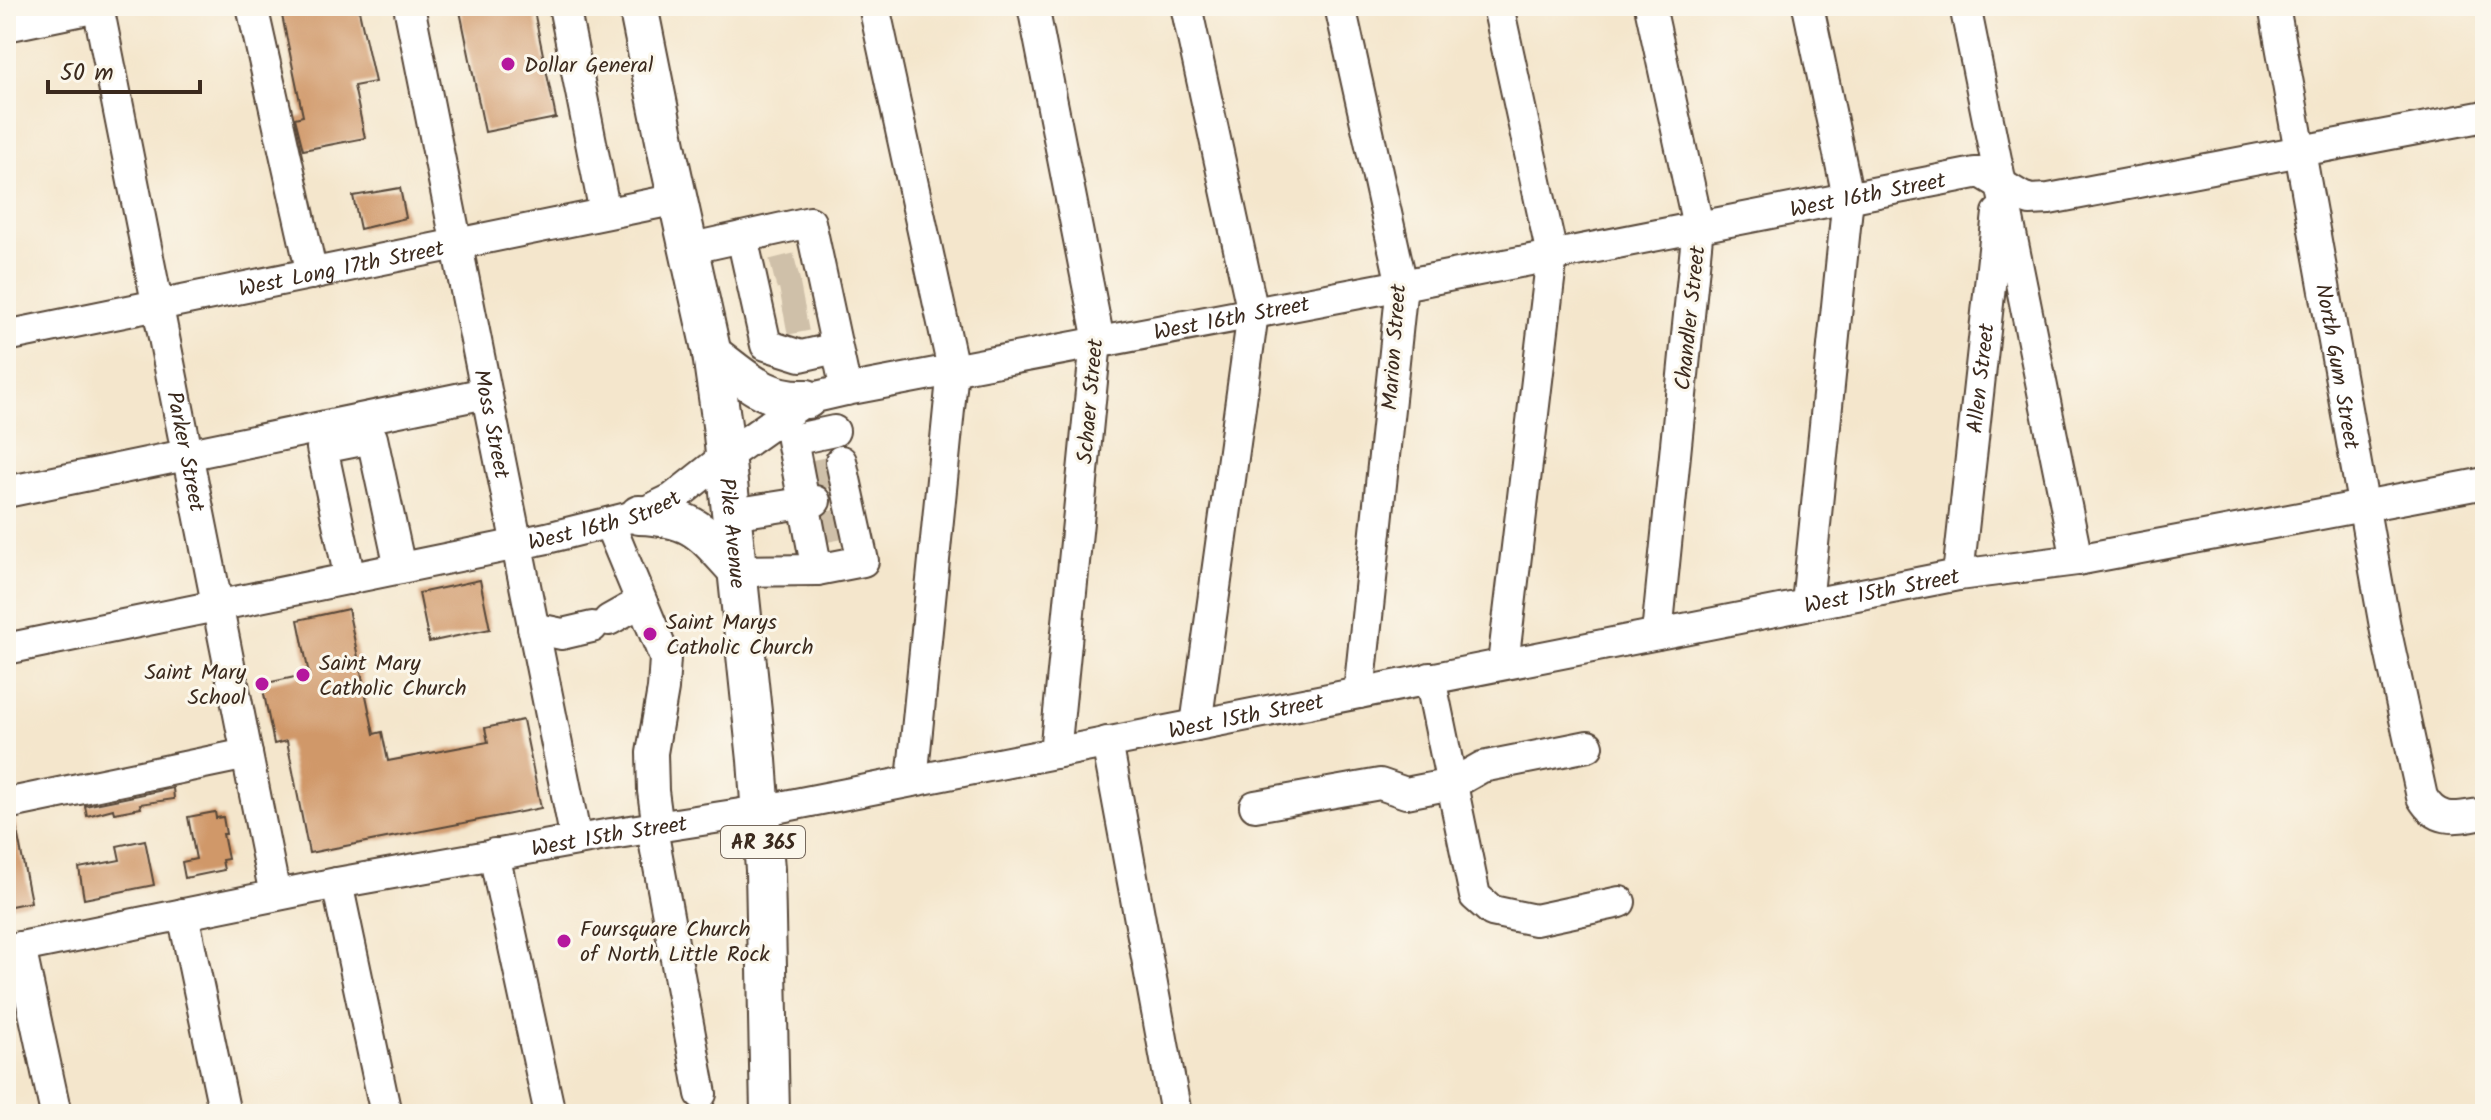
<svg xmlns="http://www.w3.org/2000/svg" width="2491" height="1120" viewBox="0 0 2491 1120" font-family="Kalam,sans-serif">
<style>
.building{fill:#d09869}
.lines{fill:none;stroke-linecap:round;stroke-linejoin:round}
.minor-tunnel{stroke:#cfc0a9;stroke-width:30;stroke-dasharray:30 15;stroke-linecap:butt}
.minor-casing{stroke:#574638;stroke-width:34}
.major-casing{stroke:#574638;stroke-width:42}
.minor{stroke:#fff;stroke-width:30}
.major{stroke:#fff;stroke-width:38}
.poi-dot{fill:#b5179e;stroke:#fbf7ec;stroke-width:3}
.labels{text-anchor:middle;stroke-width:6;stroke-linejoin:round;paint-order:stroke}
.shield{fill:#fbf7ec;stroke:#75685c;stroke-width:2}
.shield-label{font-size:20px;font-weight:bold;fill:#3b2a1e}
.poi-label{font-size:22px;fill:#3b2a1e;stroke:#fbf7ec;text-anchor:start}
.street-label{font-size:22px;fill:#3b2a1e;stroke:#fbf7ec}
</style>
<rect width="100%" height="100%" fill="#fbf7ec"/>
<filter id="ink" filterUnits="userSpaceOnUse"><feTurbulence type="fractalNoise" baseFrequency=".0125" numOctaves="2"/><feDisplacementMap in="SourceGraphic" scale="16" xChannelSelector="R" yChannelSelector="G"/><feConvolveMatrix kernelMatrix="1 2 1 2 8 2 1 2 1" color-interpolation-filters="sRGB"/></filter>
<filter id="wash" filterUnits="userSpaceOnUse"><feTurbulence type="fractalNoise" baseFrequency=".006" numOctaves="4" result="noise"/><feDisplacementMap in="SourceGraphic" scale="32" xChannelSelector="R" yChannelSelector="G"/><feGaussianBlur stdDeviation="1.8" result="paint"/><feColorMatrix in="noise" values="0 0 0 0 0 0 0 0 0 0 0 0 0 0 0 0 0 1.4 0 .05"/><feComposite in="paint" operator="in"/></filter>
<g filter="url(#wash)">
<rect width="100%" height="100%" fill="#f4e6cc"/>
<g id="blocks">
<g class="building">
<polygon points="280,6 358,6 375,82 354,86 365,138 303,150 295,118 303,116"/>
<polygon points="484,6 533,6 556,118 485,132 460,11"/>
<polygon points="400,188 406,218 360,229 353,196"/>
<polygon points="480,580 490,629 429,642 419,593"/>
<polygon points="348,609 374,734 382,732 388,761 488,742 485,728 523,720 541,808 309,853 287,741 274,744 262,684 309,674 298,620"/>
<polygon points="173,788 174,799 140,804 141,808 114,813 113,809 87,816 85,806"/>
<polygon points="215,812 216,818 223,817 226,834 223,834 228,859 222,860 224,870 185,878 182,862 196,859 188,817"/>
<polygon points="15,821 31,902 6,907 6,822"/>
<polygon points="145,840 154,885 84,899 79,868 120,860 117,846"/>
</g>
</g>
</g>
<g filter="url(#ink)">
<use href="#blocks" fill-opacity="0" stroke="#574638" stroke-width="2"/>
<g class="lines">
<g class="minor-tunnel">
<polyline points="773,274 797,268"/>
<polyline points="781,298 802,294"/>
<polyline points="785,320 806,316"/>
<polyline points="809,476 829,472"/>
<polyline points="821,528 841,524"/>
</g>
<g class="minor-casing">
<g id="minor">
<path id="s1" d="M98 6 275 895"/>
<polyline points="252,6 312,274"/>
<path id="s2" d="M409 6 576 840"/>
<polyline points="564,6 605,213"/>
<polyline points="874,6 953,369 912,781"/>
<polyline points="1033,6 1097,331 1055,753"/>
<polyline points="1186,6 1253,313 1196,725"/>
<polyline points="1340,6 1402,285 1359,693"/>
<polyline points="1498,6 1552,255 1503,664"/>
<polyline points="1650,6 1698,226 1657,634"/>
<polyline points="1965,6 2077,560"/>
<path id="s3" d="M2274 6 2386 632 2422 797C2438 825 2459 817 2485 813"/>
<polyline points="6,26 102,6"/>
<polyline points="742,237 766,345 801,356 836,348"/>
<polyline points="688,249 810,222 846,390"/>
<path id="s4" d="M6 336 677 199"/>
<polyline points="6,492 486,393"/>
<polyline points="732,514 815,501"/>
<polyline points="609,523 665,658 663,689 652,753 653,791 658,828"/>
<polyline points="817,570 792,440 834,431"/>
<polyline points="738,571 817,570 863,561 841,461"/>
<path id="s5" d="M1958 575 1998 213"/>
<polyline points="350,579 322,448 372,438 400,568"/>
<polyline points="1807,604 1848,197 1808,6"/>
<polyline points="609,620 641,602"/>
<polyline points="533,628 562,634 592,627"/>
<path id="s6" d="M6 649 547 538 639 515 672 499 725 457 807 399 846 390 1402 285 1975 173H1982L2022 197 2030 200 2049 199 2485 116"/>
<polyline points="1430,678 1475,896 1492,911 1535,920 1620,902"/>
<polyline points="1107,742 1176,1114"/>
<polyline points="6,804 247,754"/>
<polyline points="1255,806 1380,784 1406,793 1452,784 1482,767 1588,746"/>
<polyline points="652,829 701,1094"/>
<polyline points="494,854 550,1114"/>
<polyline points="337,883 386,1114"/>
<polyline points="183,914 225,1114"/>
<polyline points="20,947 56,1114"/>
<path id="s7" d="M6 950 337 883 611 834 760 811 1958 575 2077 560 2485 483"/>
</g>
</g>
<g class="major-casing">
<g id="major">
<path id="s8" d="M638 6 669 160 712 354 722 425 757 760 765 870 770 1114"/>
<path d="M712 354C745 378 764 401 807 399"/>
<path d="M639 515C695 517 702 532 738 571"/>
</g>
</g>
<use href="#minor" class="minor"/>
<use href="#major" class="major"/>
</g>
</g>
<g class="poi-dot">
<circle cx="508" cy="64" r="8"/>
<circle cx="650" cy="634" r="8"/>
<circle cx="303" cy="675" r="8"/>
<circle cx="262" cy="684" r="8"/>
<circle cx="564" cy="941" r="8"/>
</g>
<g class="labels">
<rect class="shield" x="721" y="826" width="84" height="32" rx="6"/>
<g class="shield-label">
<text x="763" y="849">AR 365</text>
</g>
<g class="poi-label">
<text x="524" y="72">Dollar General</text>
<text x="666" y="629">Saint Marys<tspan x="666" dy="25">Catholic Church</tspan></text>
<text x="319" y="670">Saint Mary<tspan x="319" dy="25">Catholic Church</tspan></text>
<text x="246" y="679" text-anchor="end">Saint Mary<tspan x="246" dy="25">School</tspan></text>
<text x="580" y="936">Foursquare Church<tspan x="580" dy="25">of North Little Rock</tspan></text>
</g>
<g class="street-label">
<text dy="8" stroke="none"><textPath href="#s6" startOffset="1932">West 16th Street</textPath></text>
<text dy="8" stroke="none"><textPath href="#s4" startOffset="342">West Long 17th Street</textPath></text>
<text dy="8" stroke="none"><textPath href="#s6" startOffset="1284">West 16th Street</textPath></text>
<text transform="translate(1689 318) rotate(-84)" y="8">Chandler Street</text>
<text transform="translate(1393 347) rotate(-86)" y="8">Marion Street</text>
<text dy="8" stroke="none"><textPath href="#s3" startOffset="366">North Gum Street</textPath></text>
<text dy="8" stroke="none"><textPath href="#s5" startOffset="198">Allen Street</textPath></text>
<text transform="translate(1089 401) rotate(-85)" y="8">Schaer Street</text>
<text dy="8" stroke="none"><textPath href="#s2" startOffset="426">Moss Street</textPath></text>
<text dy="8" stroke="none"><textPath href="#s1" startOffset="454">Parker Street</textPath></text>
<text dy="8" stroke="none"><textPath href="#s6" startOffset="612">West 16th Street</textPath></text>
<text dy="8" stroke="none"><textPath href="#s8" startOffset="536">Pike Avenue</textPath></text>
<text dy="8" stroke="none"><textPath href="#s7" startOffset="1910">West 15th Street</textPath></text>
<text dy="8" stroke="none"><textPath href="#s7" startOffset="1262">West 15th Street</textPath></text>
<text dy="8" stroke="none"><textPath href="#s7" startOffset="614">West 15th Street</textPath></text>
</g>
</g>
<rect width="2491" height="1120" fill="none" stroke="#fbf7ec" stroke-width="32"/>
<path d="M48 80v12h152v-12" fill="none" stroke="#3b2a1e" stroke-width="4"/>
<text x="60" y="80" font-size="24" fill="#3b2a1e" stroke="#fbf7ec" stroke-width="6" paint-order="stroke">50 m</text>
</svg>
